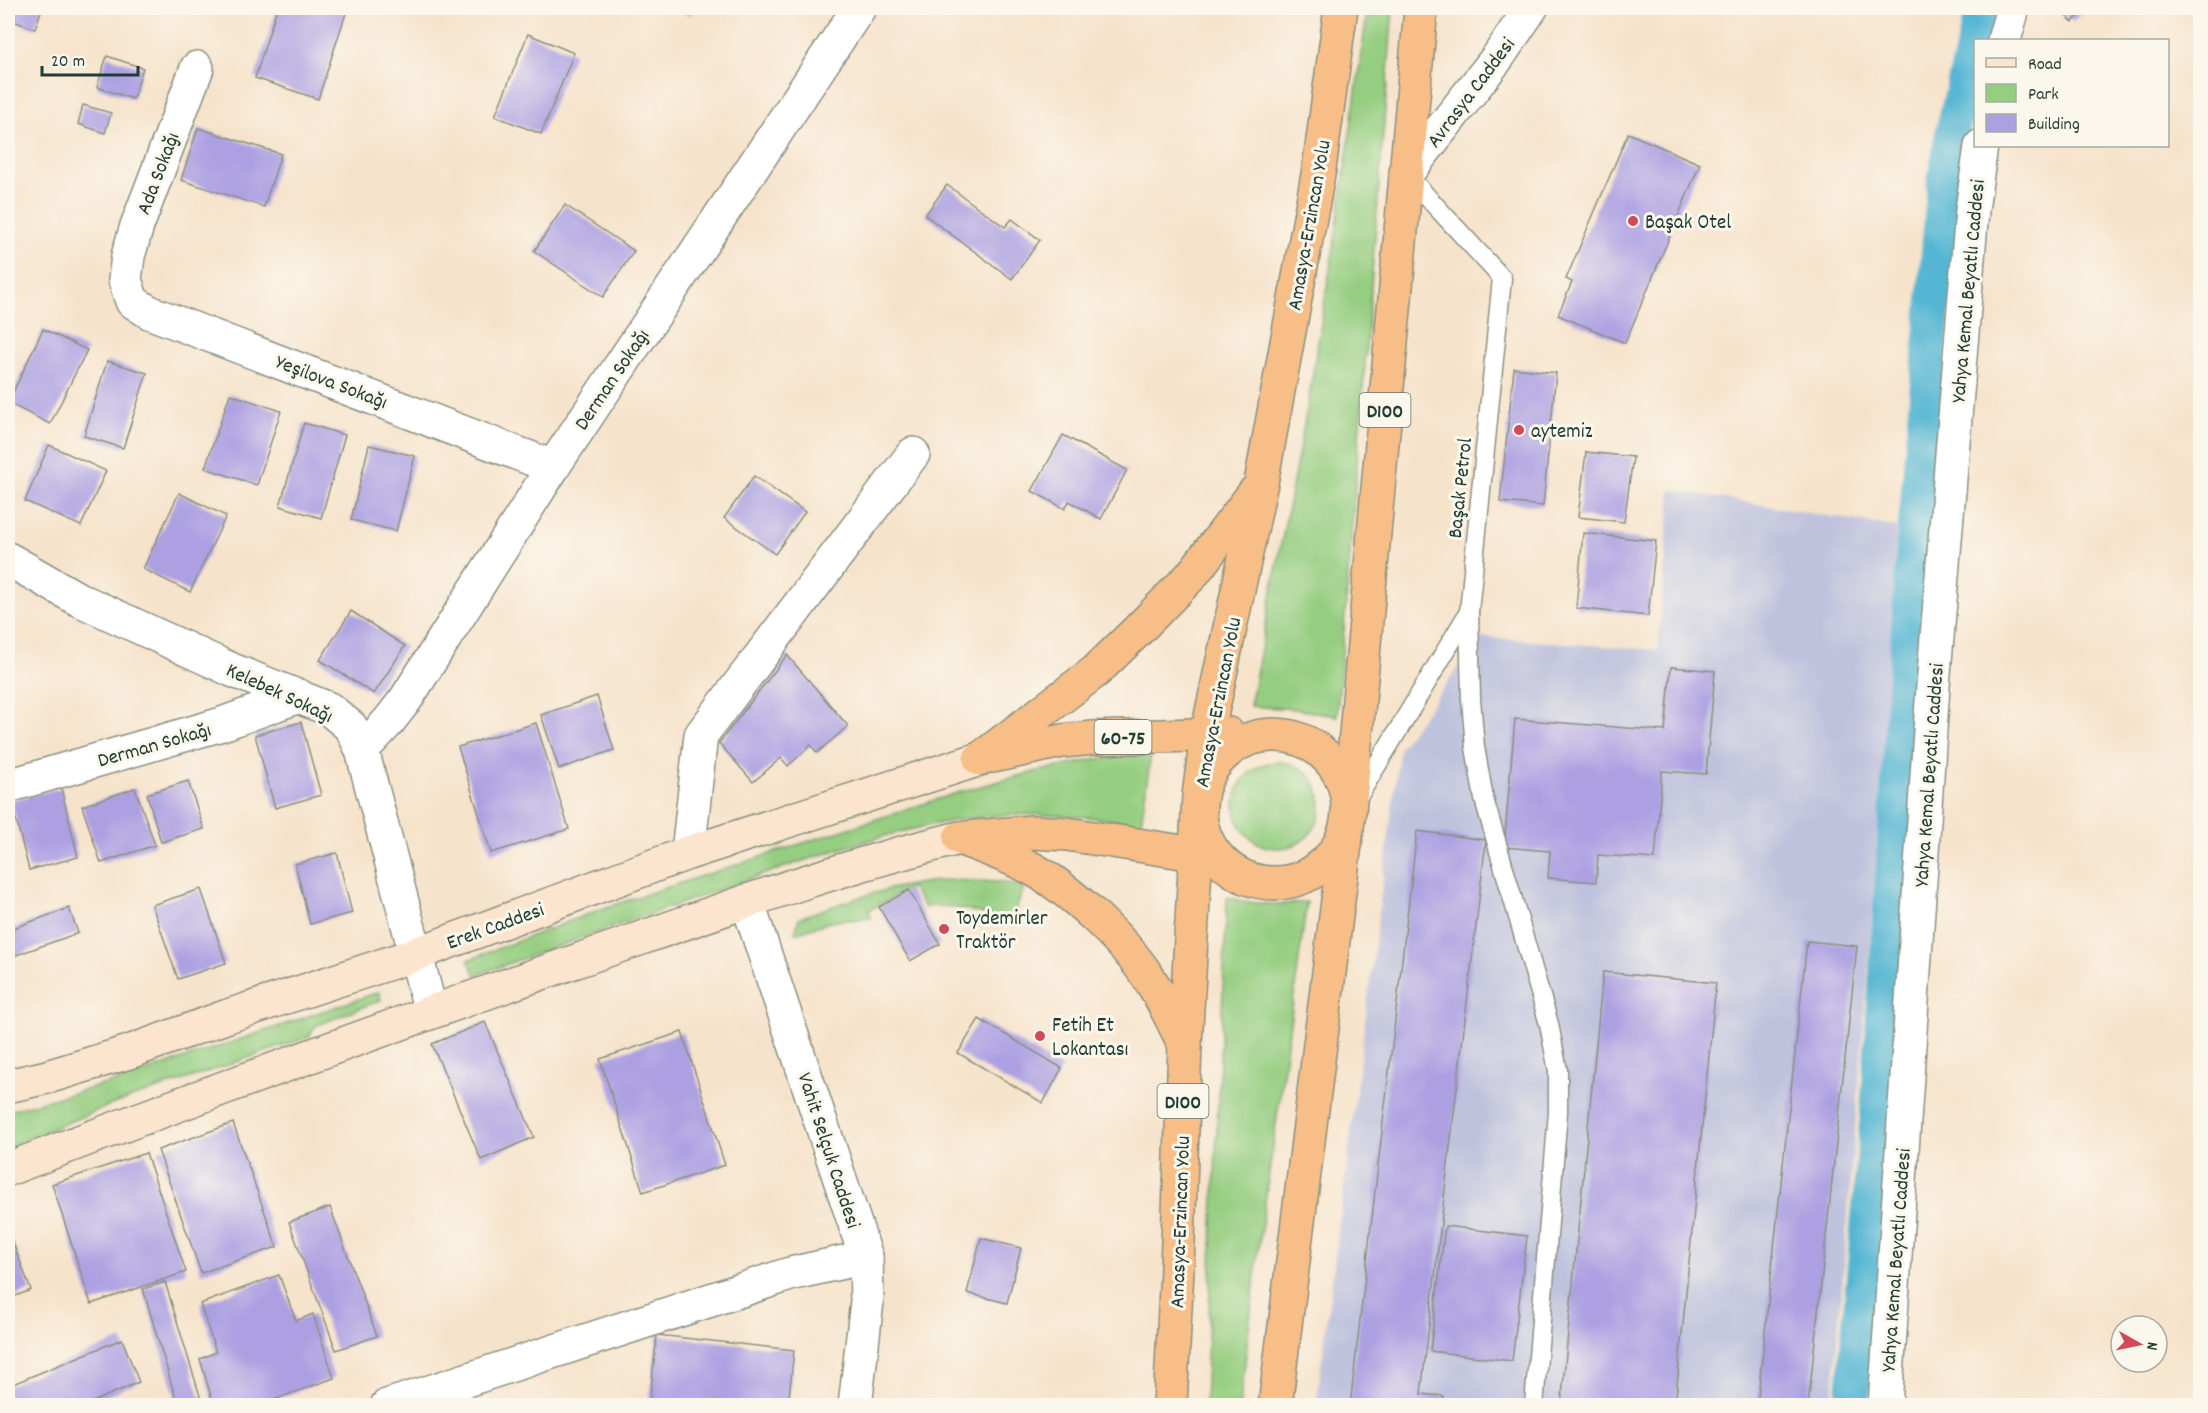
<svg xmlns="http://www.w3.org/2000/svg" width="2208" height="1413" viewBox="0 0 2208 1413" font-family="Dekko,sans-serif">
<style>
.industrial{fill:#bfc2dd}
.green{fill:#96ce81;stroke:#5a865a;stroke-width:1.5}
.lines{fill:none;stroke-linecap:round;stroke-linejoin:round}
.canal{stroke:#54b6d3;stroke-width:34}
.building{fill:#aca0e2}
.service-casing{stroke:#8a9080;stroke-width:21}
.minor-casing{stroke:#8a9080;stroke-width:36}
.tertiary-casing{stroke:#8a9080;stroke-width:36}
.secondary-casing{stroke:#8a9080;stroke-width:36}
.trunk-casing{stroke:#8a9080;stroke-width:36}
.service{stroke:#fff;stroke-width:18}
.minor{stroke:#fff;stroke-width:33}
.tertiary{stroke:#fff;stroke-width:33}
.secondary{stroke:#fce5cf;stroke-width:33}
.trunk{stroke:#f7be87;stroke-width:33}
.poi-dot{fill:#d1495b;stroke:#fbf7ec;stroke-width:2}
.labels{text-anchor:middle;stroke-width:6;stroke-linejoin:round;paint-order:stroke}
.shield{fill:#fbf7ec;stroke:#61756b;stroke-width:1.5}
.shield-label{font-size:20px;font-weight:bold;fill:#1f3d34}
.street-label{font-size:21px;fill:#1f3d34;stroke:#fbf7ec}
.poi-label{font-size:21px;fill:#1f3d34;stroke:#fbf7ec;text-anchor:start}
</style>
<rect width="100%" height="100%" fill="#fbf7ec"/>
<filter id="ink" filterUnits="userSpaceOnUse"><feTurbulence type="fractalNoise" baseFrequency=".0167" numOctaves="2"/><feDisplacementMap in="SourceGraphic" scale="12" xChannelSelector="R" yChannelSelector="G"/><feConvolveMatrix kernelMatrix="1 2 1 2 8 2 1 2 1" color-interpolation-filters="sRGB"/></filter>
<filter id="wash" filterUnits="userSpaceOnUse"><feTurbulence type="fractalNoise" baseFrequency=".008" numOctaves="4" result="noise"/><feDisplacementMap in="SourceGraphic" scale="24" xChannelSelector="R" yChannelSelector="G"/><feGaussianBlur stdDeviation="1.35" result="paint"/><feColorMatrix in="noise" values="0 0 0 0 0 0 0 0 0 0 0 0 0 0 0 0 0 1.4 0 .05"/><feComposite in="paint" operator="in"/></filter>
<g filter="url(#wash)">
<rect width="100%" height="100%" fill="#f6e3cb"/>
<polygon class="industrial" points="1671,490 1901,528 1871,935 1832,1405 1316,1406 1400,747 1481,637 1658,650"/>
<g class="green">
<polygon points="1368,8 1393,8 1337,716 1296,709 1250,706 1307,409 1335,239"/>
<path d="M1151 754 1141 824C1086 815 1029 811 973 818 895 828 807 859 733 885 647 915 561 945 476 975L468 960 604 908 963 791 1034 772 1097 759Z"/>
<circle cx="1278" cy="805" r="43"/>
<path d="M950 880 1002 882 1024 887 1011 923C981 913 955 903 924 907L911 887 868 911 871 918 834 921 795 933 799 918C851 899 893 884 950 880Z"/>
<path d="M1227 897C1254 905 1278 906 1307 902L1257 1259 1240 1405 1205 1406Z"/>
<polygon points="379,992 381,1000 315,1026 309,1037 108,1106 8,1147 8,1111 121,1080"/>
</g>
<g class="lines">
<polyline class="canal" points="1852,1406 1877,1113 1913,551 1944,181 1953,129 1982,8"/>
</g>
<g id="blocks">
<g class="building">
<polygon points="8,8 42,8 35,29 8,19"/>
<polygon points="277,8 328,8 346,13 318,99 255,78"/>
<polygon points="669,8 693,8 691,15"/>
<polygon points="2056,8 2085,8 2073,22"/>
<polygon points="528,34 574,53 541,134 495,116"/>
<polygon points="107,56 143,68 133,99 97,87"/>
<polygon points="83,105 111,113 105,133 78,124"/>
<polygon points="198,128 281,154 264,207 181,180"/>
<polygon points="1628,133 1700,164 1625,343 1558,315 1572,282 1566,279"/>
<polygon points="947,185 1005,227 1012,219 1040,240 1012,279 925,215"/>
<polygon points="565,205 634,251 603,297 534,251"/>
<polygon points="43,329 87,350 50,424 8,403"/>
<polygon points="107,361 147,373 123,448 84,436"/>
<polygon points="1514,368 1556,373 1543,506 1500,502"/>
<polygon points="230,394 281,411 257,485 205,468"/>
<polygon points="304,423 345,435 321,518 280,506"/>
<polygon points="1063,435 1127,470 1101,519 1069,501 1065,509 1032,491"/>
<polygon points="49,445 106,471 81,526 25,501"/>
<polygon points="369,445 415,456 396,531 351,520"/>
<polygon points="1586,452 1633,457 1624,522 1578,517"/>
<polygon points="754,476 805,512 775,554 724,518"/>
<polygon points="179,493 226,516 190,592 143,569"/>
<polygon points="1583,533 1656,541 1648,616 1576,608"/>
<polygon points="351,611 405,646 374,694 320,660"/>
<polygon points="787,655 848,726 817,753 811,745 788,766 781,758 753,782 719,743"/>
<polygon points="1671,667 1715,671 1706,774 1662,771 1655,859 1598,855 1596,882 1548,878 1550,851 1504,847 1515,719 1665,731"/>
<polygon points="597,696 614,750 559,769 541,715"/>
<polygon points="301,722 321,795 275,808 255,735"/>
<polygon points="536,723 569,829 491,853 458,747"/>
<polygon points="188,781 204,829 161,842 147,794"/>
<polygon points="61,788 78,857 29,870 11,800"/>
<polygon points="135,788 155,845 101,863 82,806"/>
<polygon points="1417,831 1486,840 1421,1394 1443,1396 1442,1406 1350,1406"/>
<polygon points="337,853 352,913 310,924 295,864"/>
<polygon points="201,889 226,963 178,979 152,905"/>
<polygon points="909,890 940,944 910,961 879,907"/>
<polygon points="69,908 78,933 8,958 8,930"/>
<polygon points="1807,941 1857,946 1808,1406 1757,1406"/>
<polygon points="1603,972 1716,983 1675,1406 1561,1406"/>
<polygon points="979,1019 1062,1068 1043,1103 958,1053"/>
<polygon points="485,1022 534,1137 481,1160 432,1044"/>
<polygon points="682,1032 725,1165 643,1192 600,1059"/>
<polygon points="233,1123 277,1247 201,1273 158,1150"/>
<polygon points="146,1153 186,1272 91,1304 52,1184"/>
<polygon points="330,1207 377,1336 336,1350 289,1222"/>
<polygon points="1445,1226 1527,1236 1512,1361 1430,1351"/>
<polygon points="8,1230 31,1290 8,1299"/>
<polygon points="981,1238 1021,1248 1007,1303 967,1293"/>
<polygon points="279,1275 296,1321 313,1314 334,1378 257,1406 214,1406 200,1359 216,1352 200,1304"/>
<polygon points="165,1282 203,1406 178,1406 143,1289"/>
<polygon points="657,1335 794,1350 788,1406 649,1406"/>
<polygon points="122,1339 139,1382 83,1406 8,1406 8,1386"/>
</g>
</g>
</g>
<g filter="url(#ink)">
<use href="#blocks" fill-opacity="0" stroke="#8a9080" stroke-width="1.5"/>
<g class="lines">
<g class="service-casing">
<g id="service">
<polyline points="1469,612 1471,699 1475,747 1484,799 1549,1024 1558,1071 1558,1112 1534,1406"/>
<polyline points="1356,800 1469,612 1502,278 1406,174"/>
</g>
</g>
<g class="minor-casing">
<g id="minor">
<polyline points="2004,40 2013,8"/>
<polyline points="197,68 137,226 128,256 125,280 132,301 149,312 553,467"/>
<polyline points="8,559 78,599 232,670 329,709 351,727 362,750 431,1012"/>
<polyline points="362,750 389,721 406,699 553,467 859,8"/>
<polyline points="8,786 222,724 299,696"/>
<polyline points="688,853 701,735 913,454"/>
<polyline points="387,1406 790,1274 866,1257"/>
<polyline points="1885,1406 1933,686 1972,210 1981,146"/>
</g>
</g>
<g class="tertiary-casing">
<g id="tertiary">
<polyline points="1406,174 1498,57 1531,8"/>
<polyline points="747,901 866,1257 867,1301 855,1406"/>
</g>
</g>
<g class="secondary-casing">
<g id="secondary">
<polyline points="8,1086 47,1077 129,1052 228,1016 408,957 688,853 980,759"/>
<path d="M8 1169C197 1097 387 1027 579 960 705 916 830 869 960 838"/>
</g>
</g>
<g class="trunk-casing">
<g id="trunk">
<circle cx="1274" cy="809" r="74"/>
<polyline points="993,756 1062,741 1093,738 1228,734"/>
<polyline points="980,759 1096,671 1136,632 1191,576 1255,492"/>
<path d="M960 838C982 847 1006 855 1027 866 1067 886 1124 940 1148 977 1163 998 1173 1023 1185 1045"/>
<polyline points="965,838 1032,832 1067,834 1195,854 1217,859"/>
<polyline points="1170,1406 1177,1269 1185,1045 1199,796 1207,735 1261,483 1319,169 1341,8"/>
<polyline points="1275,1406 1349,812 1421,8"/>
</g>
</g>
<use href="#service" class="service"/>
<use href="#minor" class="minor"/>
<use href="#tertiary" class="tertiary"/>
<use href="#secondary" class="secondary"/>
<use href="#trunk" class="trunk"/>
</g>
</g>
<g class="poi-dot">
<circle cx="1633" cy="221" r="6"/>
<circle cx="1519" cy="430" r="6"/>
<circle cx="944" cy="929" r="6"/>
<circle cx="1040" cy="1036" r="6"/>
</g>
<g class="labels">
<g class="shield">
<rect x="1359.5" y="393" width="51" height="34" rx="4.5"/>
<rect x="1094.5" y="720" width="57" height="34" rx="4.5"/>
<rect x="1157.5" y="1084" width="51" height="34" rx="4.5"/>
</g>
<g class="shield-label">
<text x="1385" y="417">D100</text>
<text x="1123" y="744">60-75</text>
<text x="1183" y="1108">D100</text>
</g>
<g class="street-label">
<text transform="translate(1470 92) rotate(-53)" y="7">Avrasya Caddesi</text>
<text transform="translate(157 173) rotate(-69)" y="7">Ada Sokağı</text>
<text transform="translate(1308 225) rotate(-80)" y="7">Amasya-Erzincan Yolu</text>
<text transform="translate(1967 291) rotate(-85)" y="7">Yahya Kemal Beyatlı Caddesi</text>
<text transform="translate(611 379) rotate(-56)" y="7">Derman Sokağı</text>
<text transform="translate(332 381) rotate(21)" y="7">Yeşilova Sokağı</text>
<text transform="translate(1459 488) rotate(-84)" y="7">Başak Petrol</text>
<text transform="translate(280 692) rotate(25)" y="7">Kelebek Sokağı</text>
<text transform="translate(1217 702) rotate(-79)" y="7">Amasya-Erzincan Yolu</text>
<text transform="translate(154 744) rotate(-16)" y="7">Derman Sokağı</text>
<text transform="translate(1928 775) rotate(-86)" y="7">Yahya Kemal Beyatlı Caddesi</text>
<text transform="translate(495 925) rotate(-20)" y="7">Erek Caddesi</text>
<text transform="translate(830 1150) rotate(72)" y="7">Vahit Selçuk Caddesi</text>
<text transform="translate(1179 1222) rotate(-88)" y="7">Amasya-Erzincan Yolu</text>
<text transform="translate(1895 1260) rotate(-86)" y="7">Yahya Kemal Beyatlı Caddesi</text>
</g>
<g class="poi-label">
<text x="1645" y="228">Başak Otel</text>
<text x="1531" y="437">aytemiz</text>
<text x="956" y="924">Toydemirler<tspan x="956" dy="24">Traktör</tspan></text>
<text x="1052" y="1031">Fetih Et<tspan x="1052" dy="24">Lokantası</tspan></text>
</g>
</g>
<rect width="2208" height="1413" fill="none" stroke="#fbf7ec" stroke-width="30"/>
<rect x="1974" y="39" width="195" height="108" fill="#fbf7ec" stroke="#a3ada2" stroke-width="1.5"/>
<rect x="1986" y="58" width="30" height="9" fill="#fce5cf" stroke="#a3ada2" stroke-width="1.5"/>
<text x="2028" y="69" font-size="18" fill="#1f3d34">Road</text>
<rect x="1986" y="84" width="30" height="18" fill="#96ce81" stroke="#a3ada2" stroke-width="1.5"/>
<text x="2028" y="99" font-size="18" fill="#1f3d34">Park</text>
<rect x="1986" y="114" width="30" height="18" fill="#aca0e2" stroke="#a3ada2" stroke-width="1.5"/>
<text x="2028" y="129" font-size="18" fill="#1f3d34">Building</text>
<g transform="translate(2139 1344) rotate(99)"><circle r="28" fill="#fbf7ec" stroke="#a3ada2" stroke-width="1.5"/>
<path d="M0-4.5L10 22L0 15L-10 22Z" fill="#d1495b"/>
<text y="-9" font-size="16" font-weight="bold" text-anchor="middle" fill="#1f3d34">N</text>
</g>
<path d="M42 66v9h96v-9" fill="none" stroke="#1f3d34" stroke-width="3"/>
<text x="51" y="66" font-size="18" fill="#1f3d34" stroke="#fbf7ec" stroke-width="4.5" paint-order="stroke">20 m</text>
</svg>
